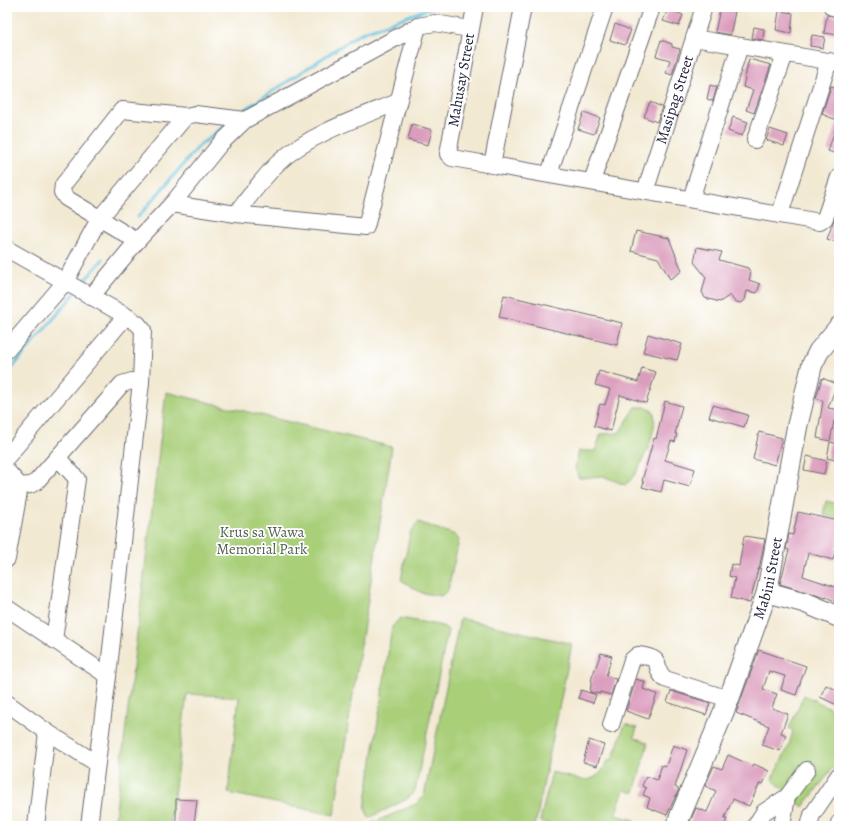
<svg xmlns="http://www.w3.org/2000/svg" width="846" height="833" viewBox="0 0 846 833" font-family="Alegreya,serif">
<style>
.green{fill:#a9cf79;stroke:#66785a}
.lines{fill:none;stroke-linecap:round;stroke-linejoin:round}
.stream{stroke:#5fbfdd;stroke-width:3}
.building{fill:#db9dbd}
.minor-casing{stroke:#6b6870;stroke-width:18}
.major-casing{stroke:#6b6870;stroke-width:22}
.minor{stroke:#fff;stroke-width:16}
.major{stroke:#fff;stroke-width:20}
.labels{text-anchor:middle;stroke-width:3.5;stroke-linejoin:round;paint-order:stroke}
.street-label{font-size:15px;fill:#22223b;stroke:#fff}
.park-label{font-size:15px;fill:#515f51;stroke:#fff}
</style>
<rect width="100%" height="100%" fill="#fff"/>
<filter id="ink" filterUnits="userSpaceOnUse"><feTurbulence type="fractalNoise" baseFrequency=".025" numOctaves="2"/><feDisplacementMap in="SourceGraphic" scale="8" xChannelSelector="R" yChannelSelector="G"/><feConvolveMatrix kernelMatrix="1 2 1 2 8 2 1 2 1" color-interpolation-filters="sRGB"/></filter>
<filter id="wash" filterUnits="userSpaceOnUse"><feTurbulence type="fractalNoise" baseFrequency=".012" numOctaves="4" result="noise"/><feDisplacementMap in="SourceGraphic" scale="16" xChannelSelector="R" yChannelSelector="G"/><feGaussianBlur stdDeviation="0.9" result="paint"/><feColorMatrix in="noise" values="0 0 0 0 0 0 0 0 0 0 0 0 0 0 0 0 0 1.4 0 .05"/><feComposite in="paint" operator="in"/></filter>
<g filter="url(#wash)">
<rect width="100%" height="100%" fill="#f2e9d2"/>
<g class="green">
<polygon points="166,392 392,447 334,815 228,793 239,697 187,694 170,826 114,826"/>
<path d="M636 407H645L654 412C654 417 655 423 654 427 651 444 638 476 625 485L603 476 579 478 575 468 579 451H595L601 434 619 433Z"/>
<polygon points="826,501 839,504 839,519 823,515"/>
<polygon points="418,522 455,535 459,540 448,590 441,596 422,593 401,580 410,533"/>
<polygon points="400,618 443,626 448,630 415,791 407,799 369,818 365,808 392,627"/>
<polygon points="460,618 572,644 535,826 366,826 416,804 424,796"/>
<polygon points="804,695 838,712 839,711 839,760 803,807 772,779 788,748 793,731 789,728"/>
<path d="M625 724 637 728 634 737 648 743 634 793 624 790 615 815 634 820 633 826H554L540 821 552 772C579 779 595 790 609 759L612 760Z"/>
</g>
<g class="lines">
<g class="stream">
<polyline points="240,113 359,34 433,7"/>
<polyline points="138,217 200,145 228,123"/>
<polyline points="81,285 103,259"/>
<polyline points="7,374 75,293"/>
</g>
</g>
<g id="blocks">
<g class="building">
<polygon points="668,9 683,15 679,26 663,21"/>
<polygon points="720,9 735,12 730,35 715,32"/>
<polygon points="779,11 793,13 791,33 776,30"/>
<polygon points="827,15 839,17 839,35 824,33"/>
<polygon points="615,24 631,30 625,45 610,40"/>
<polygon points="754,27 764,29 763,40 752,38"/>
<polygon points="812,35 825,37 823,48 810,46"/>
<polygon points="661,40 672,44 672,47 680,49 672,75 666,73 670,60 656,56"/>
<polygon points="749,59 771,65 754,113 746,110 753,90 743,87"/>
<polygon points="710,85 717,87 713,101 707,99"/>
<polygon points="831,86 839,88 839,121 822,114"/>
<polygon points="650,102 662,107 657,122 644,117"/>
<polygon points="584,112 600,118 594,134 578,129"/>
<polygon points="733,117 748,122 742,136 728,131"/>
<polygon points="412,124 432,130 428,145 408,140"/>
<polygon points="837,124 839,124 839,155 828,151"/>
<polygon points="770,129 788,135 784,146 766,140"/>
<polygon points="839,206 839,243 827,239"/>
<polygon points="636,231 669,238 682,271 670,279 658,258 631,251"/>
<polygon points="697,247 722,252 719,260 748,268 751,274 749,280 760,284 757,293 747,291 745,300 740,303 734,301 730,295 720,302 705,298 702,292 706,277 694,262"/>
<polygon points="504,295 622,323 617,345 499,317"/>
<polygon points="648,334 682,344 677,360 643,352"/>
<polygon points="642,368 656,372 646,403 620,395 611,431 594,426 600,404 605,405 610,389 595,385 599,371 638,382"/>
<polygon points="822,378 837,384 828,408 839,410 836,422 834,421 830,441 817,438 823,401 816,398"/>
<polygon points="665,401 682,406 675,434 677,434 675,442 671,441 665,460 695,469 690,487 664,480 661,492 642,487 644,482 642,481 654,438 656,439"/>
<polygon points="713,405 748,415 744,427 709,417"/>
<polygon points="759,432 782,438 775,465 753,459"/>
<polygon points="830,442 839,444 839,461 827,458"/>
<polygon points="807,456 827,461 824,474 804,470"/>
<polygon points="798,512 839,521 839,537 833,560 808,553 803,576 839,588 839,603 826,597 826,598 780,584 789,550 786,549 789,534 793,535"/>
<polygon points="744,536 765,539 759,569 758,569 750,603 731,598 735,578 729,576 731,564 739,566"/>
<polygon points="759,650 806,666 796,695 781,690 785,676 769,671 763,689 777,694 772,708 788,714 781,733 786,735 780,751 762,745 769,726 736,713"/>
<polygon points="601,653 612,656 606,676 616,679 611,695 600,692 600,694 590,692 592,677"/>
<polygon points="636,679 645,682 643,689 657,694 648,719 626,711"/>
<polygon points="826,685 839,691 839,706 820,697"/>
<polygon points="581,690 596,695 593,703 578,698"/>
<polygon points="671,691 710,703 706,715 667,702"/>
<polygon points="589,740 604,745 597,766 583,762"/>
<polygon points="673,745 687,750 675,787 679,789 667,815 647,807 650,798 643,795 646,788 642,786 646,776 657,780 662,765 666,766"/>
<polygon points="728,755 753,766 754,764 769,771 763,784 760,783 749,806 733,799 724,819 727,819 724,826 688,826 696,808 707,812 716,791 705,786 714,766 722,769"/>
<polygon points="176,799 197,800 194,825 176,824"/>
</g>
</g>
</g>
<g filter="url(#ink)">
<use href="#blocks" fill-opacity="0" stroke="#6b6870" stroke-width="1"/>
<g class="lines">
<g class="minor-casing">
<g id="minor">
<polyline points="475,7 448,154 452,158 820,222 825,218 839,177"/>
<polyline points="832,7 839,8"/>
<polyline points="694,38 839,63"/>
<polyline points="186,116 122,110 63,185 62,192 66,198 137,241 172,204 220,144 245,120 418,26 435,23 469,29"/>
<polyline points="755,140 785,54"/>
<polyline points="492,165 523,7"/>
<polyline points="549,174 605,7"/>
<polyline points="592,181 652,7"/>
<path id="s1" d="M645 192 704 7"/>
<polyline points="691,199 740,46"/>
<polyline points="172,204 236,214 366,227 418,26"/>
<path d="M236 214C249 197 262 179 277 164 307 135 360 117 398 102"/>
<polyline points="780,214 829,61"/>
<polyline points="7,249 126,316 138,324 143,330 141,382 108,676 89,826"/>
<polyline points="91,297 137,241"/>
<polyline points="7,350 65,282 99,219 186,116 195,114 245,120"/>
<polyline points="7,457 126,316"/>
<polyline points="7,471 20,486 7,559"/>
<polyline points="20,486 30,485 36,482 122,384 132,381 141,382"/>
<polyline points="7,608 108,676"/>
<polyline points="54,640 77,479 58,458"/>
<polyline points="7,703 47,732 96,763"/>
<path d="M611 725 632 660 638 655C668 659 650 666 665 679L729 699"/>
<polyline points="36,826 47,732"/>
<polyline points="755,826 764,812 787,797 807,770"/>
<polyline points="782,826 787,797"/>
<polyline points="809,826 812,815 839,775"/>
<polyline points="839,826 839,823"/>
</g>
</g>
<g class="major-casing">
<g id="major">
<polyline points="767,592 806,603 839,617"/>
<path id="s2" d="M676 826 729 699 767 592 797 427 812 365 819 351 839 327"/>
</g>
</g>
<use href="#minor" class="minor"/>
<use href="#major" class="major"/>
</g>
</g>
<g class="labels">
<g class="street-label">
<text transform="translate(461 80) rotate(-80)" y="5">Mahusay Street</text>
<text dy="5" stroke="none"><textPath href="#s1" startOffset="97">Masipag Street</textPath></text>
<text dy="5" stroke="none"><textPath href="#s2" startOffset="265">Mabini Street</textPath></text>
</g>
<g class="park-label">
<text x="262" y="537">Krus sa Wawa<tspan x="262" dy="17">Memorial Park</tspan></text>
</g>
</g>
<rect width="846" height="833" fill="none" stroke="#fff" stroke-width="24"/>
</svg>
